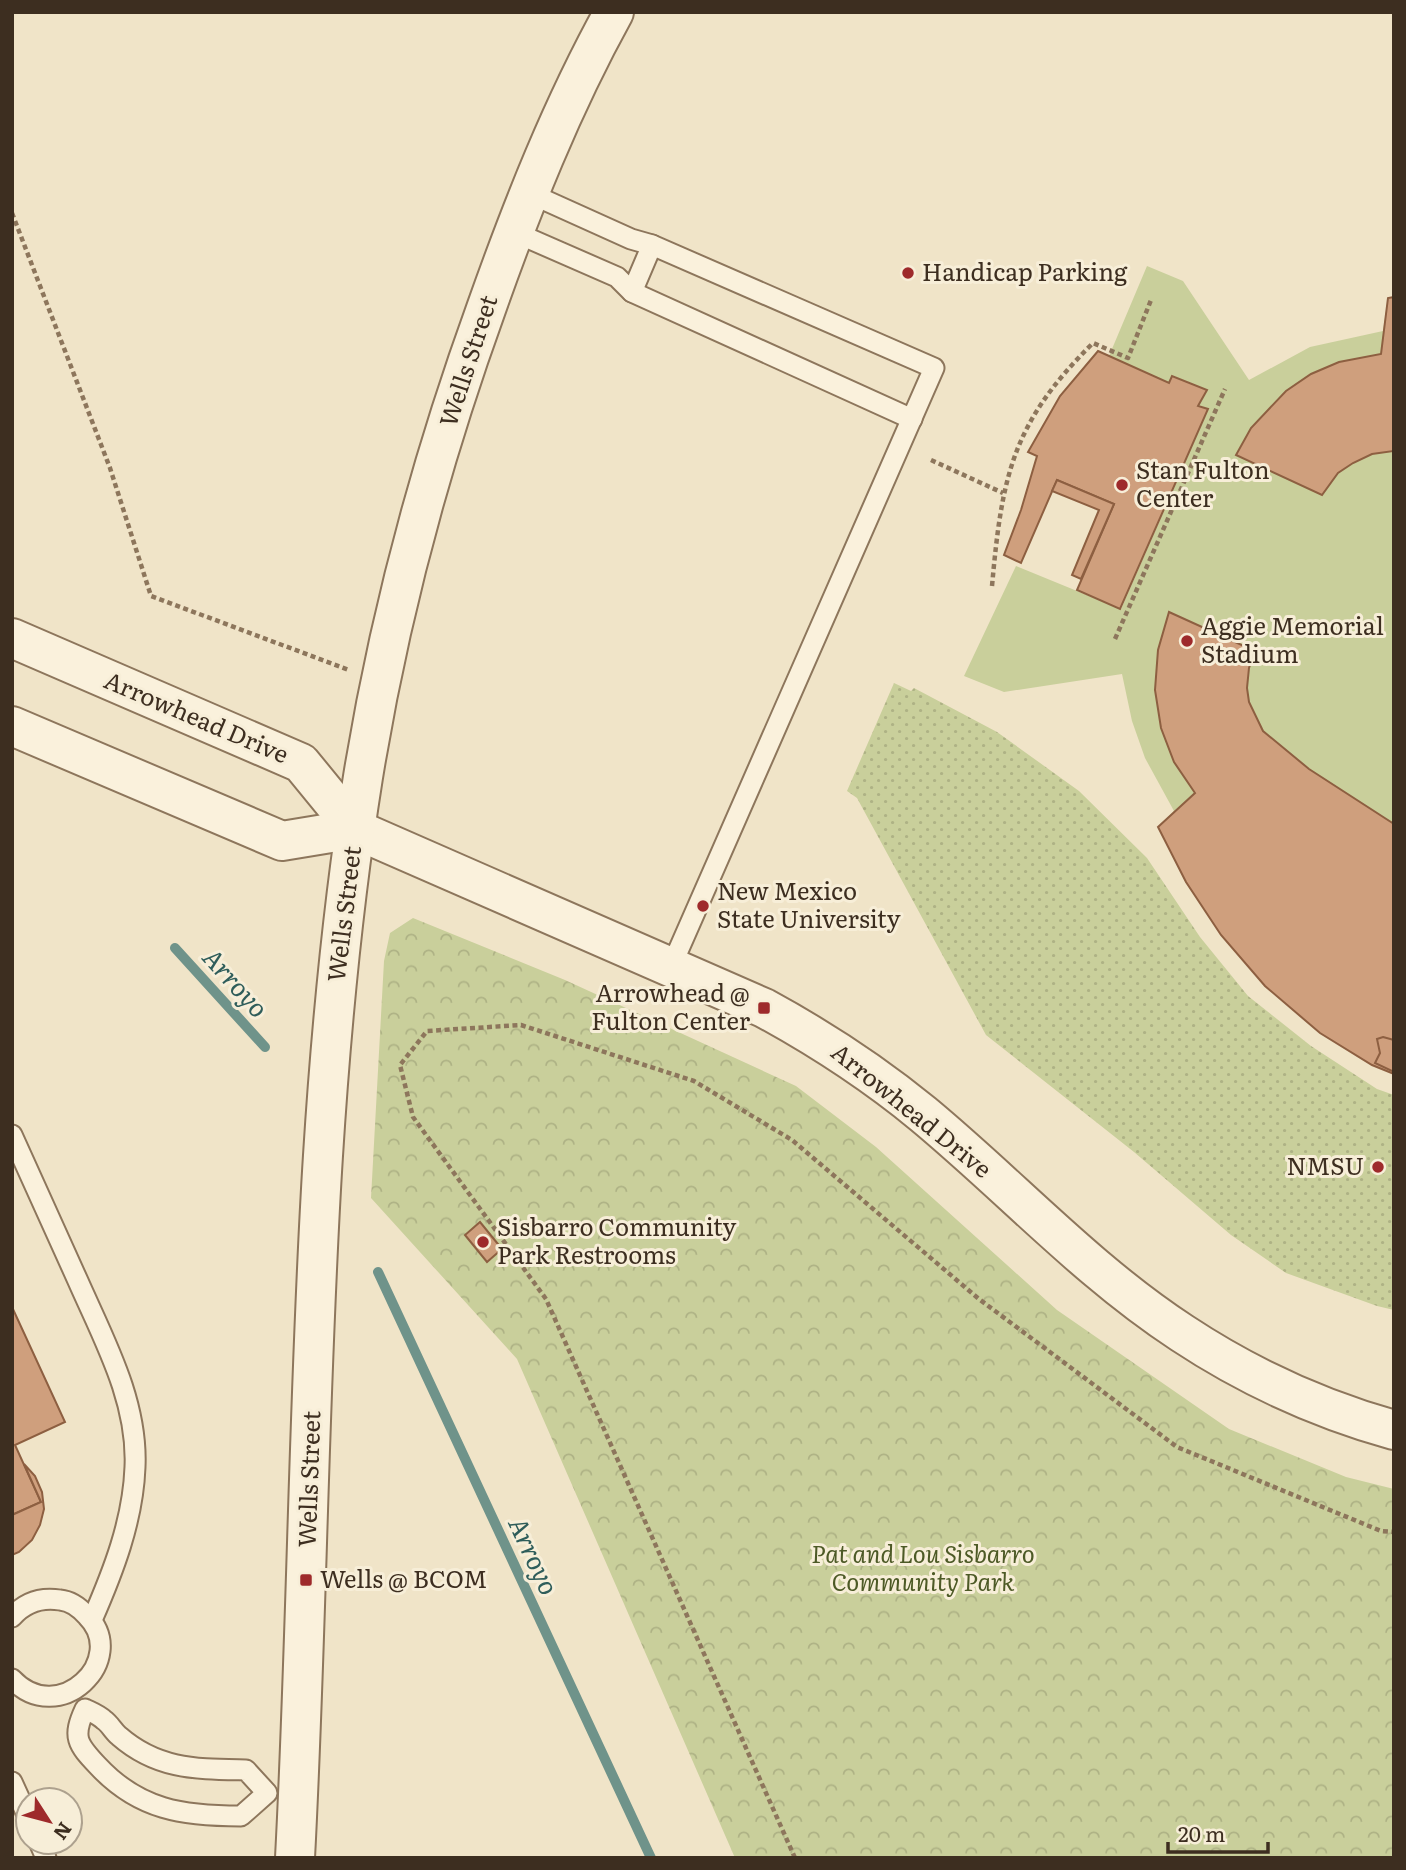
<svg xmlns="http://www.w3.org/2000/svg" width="1406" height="1870" viewBox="0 0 1406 1870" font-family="Literata,serif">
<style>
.grass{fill:url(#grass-dots)}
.park{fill:url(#park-crowns)}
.garden{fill:#c9cf9b}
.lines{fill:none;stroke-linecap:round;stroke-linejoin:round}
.stream{stroke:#6f938a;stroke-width:10}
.building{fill:#cf9f7d;stroke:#8d5f41;stroke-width:2}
.service-casing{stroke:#8d765c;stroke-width:23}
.minor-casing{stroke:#8d765c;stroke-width:42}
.tertiary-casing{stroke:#8d765c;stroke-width:42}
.path{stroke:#8d765c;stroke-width:4.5;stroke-dasharray:5 3.5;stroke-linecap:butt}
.service{stroke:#faf1dc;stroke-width:19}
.minor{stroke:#faf1dc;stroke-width:38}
.tertiary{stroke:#faf1dc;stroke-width:38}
.poi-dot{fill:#9e2a2b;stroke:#f7eed8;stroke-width:2.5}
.labels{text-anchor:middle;stroke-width:6;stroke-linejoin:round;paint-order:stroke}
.poi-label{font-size:24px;fill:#3d2e20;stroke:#f7eed8;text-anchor:start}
.street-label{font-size:24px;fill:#3d2e20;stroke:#f7eed8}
.park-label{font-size:24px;font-style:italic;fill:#4d5a26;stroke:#f7eed8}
.water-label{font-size:26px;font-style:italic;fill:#2f5d5a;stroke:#f7eed8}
</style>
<defs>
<pattern id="grass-dots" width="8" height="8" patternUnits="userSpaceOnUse" patternTransform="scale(1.75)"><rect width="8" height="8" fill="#c9cf9b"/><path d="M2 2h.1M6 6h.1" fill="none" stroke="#aeb285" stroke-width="1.8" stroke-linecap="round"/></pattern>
<pattern id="park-crowns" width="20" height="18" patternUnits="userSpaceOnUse" patternTransform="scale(1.75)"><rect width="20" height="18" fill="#c9cf9b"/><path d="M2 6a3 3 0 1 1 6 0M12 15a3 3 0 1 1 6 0" fill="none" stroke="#aeb285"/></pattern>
</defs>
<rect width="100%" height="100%" fill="#f0e4c8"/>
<polygon class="grass" points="894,683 911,691 914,688 997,732 1079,791 1147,858 1200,937 1248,996 1311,1046 1377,1089 1394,1095 1394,1310 1377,1306 1286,1273 1231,1235 1134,1152 986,1035 857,798 847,791"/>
<polygon class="park" points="413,918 565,980 796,1086 876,1147 1057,1310 1229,1429 1346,1477 1394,1489 1394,1858 735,1858 517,1359 371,1198 384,961 390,933"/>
<polygon class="garden" points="1147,266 1183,281 1249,380 1310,347 1383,331 1388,298 1394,297 1394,1074 1221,935 1186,883 1158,827 1174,811 1145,758 1132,721 1122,674 1004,692 964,676 1016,566 1121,609 1208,410 1198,406 1206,390 1173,377 1169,383 1109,356"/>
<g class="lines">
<g class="stream">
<polyline points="175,948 265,1047"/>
<polyline points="378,1272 651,1858"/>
</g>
</g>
<g class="building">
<polygon points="1394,297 1394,451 1372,454 1353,463 1338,473 1322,495 1236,455 1251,428 1286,391 1311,374 1339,362 1381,354 1388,298"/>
<polygon points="1098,351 1169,383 1172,376 1207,390 1198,406 1208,409 1120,609 1077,590 1114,504 1057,480 1021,563 1004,555 1021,510 1037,456 1028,452 1060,396"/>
<polygon points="1057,480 1114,504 1081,579 1072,575 1099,510 1052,491"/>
<polygon points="1169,612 1255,651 1249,668 1247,688 1249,702 1263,731 1309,769 1394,824 1394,1074 1372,1065 1320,1033 1265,986 1221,935 1186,882 1158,827 1195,793 1174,762 1161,728 1155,690 1158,650"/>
<polygon points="1383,1037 1394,1040 1394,1072 1375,1063 1380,1053 1377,1039"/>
<polygon points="480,1222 502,1249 487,1262 465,1235"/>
<polygon points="12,1307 65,1422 15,1445 41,1502 12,1515"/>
<polygon points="24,1464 35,1476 42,1492 44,1509 40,1525 32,1540 19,1552 12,1555 12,1515 41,1502"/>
</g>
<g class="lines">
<g class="service-casing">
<g id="service">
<polyline points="529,193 631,239 652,245 934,368 671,967"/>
<polyline points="514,232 617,277 632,292 912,419"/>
<polyline points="632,292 652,245"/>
<path d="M12 1135C34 1184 56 1232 78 1281 104 1340 138 1401 135 1467 133 1521 113 1572 92 1620"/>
<path d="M12 1617C25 1602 41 1597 60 1600 71 1601 80 1608 87 1616 130 1659 59 1729 12 1679"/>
<path d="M85 1709C91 1712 99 1715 104 1720 110 1724 113 1731 119 1736 158 1770 197 1769 246 1770L267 1793 241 1816C183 1816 139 1810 98 1766 77 1744 72 1737 85 1709Z"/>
<polyline points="12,1782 28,1817"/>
<polyline points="39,1842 46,1858"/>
</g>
</g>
<g class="minor-casing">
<path id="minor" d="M355 829 764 1008C821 1039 873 1073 923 1114 1010 1186 1087 1271 1182 1333 1247 1376 1319 1409 1394 1430"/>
</g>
<g class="tertiary-casing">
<g id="tertiary">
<polyline points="12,638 301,763 355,829"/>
<polyline points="12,726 282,841 355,829"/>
<path d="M295 1858C314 1498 306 1134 363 777 389 617 431 461 486 309 522 207 562 106 614 12"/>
</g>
</g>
<g class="path">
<polyline points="12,213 110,468 151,596 349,670"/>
<polyline points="931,460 1003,493"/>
<path d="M992 586C1002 476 1012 423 1093 343L1128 358 1151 300"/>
<polyline points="1115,639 1225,389"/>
<polyline points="795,1858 546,1299 413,1117 400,1065 427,1031 521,1025 694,1081 792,1140 979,1299 1177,1447 1381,1531 1394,1532"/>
</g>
<use href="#service" class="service"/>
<use href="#minor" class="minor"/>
<use href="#tertiary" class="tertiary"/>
</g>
<g class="poi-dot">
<circle cx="908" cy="273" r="7"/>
<circle cx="1122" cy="485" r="7"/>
<circle cx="1187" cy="641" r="7"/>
<circle cx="703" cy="906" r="7"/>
<rect x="757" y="1001" width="14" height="14" rx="3.5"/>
<circle cx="1378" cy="1167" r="7"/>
<circle cx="483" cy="1242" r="7"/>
<rect x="299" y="1573" width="14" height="14" rx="3.5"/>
</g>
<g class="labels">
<g class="poi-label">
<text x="922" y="281">Handicap Parking</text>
<text x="1136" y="479">Stan Fulton<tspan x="1136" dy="28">Center</tspan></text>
<text x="1201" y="635">Aggie Memorial<tspan x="1201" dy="28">Stadium</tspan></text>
<text x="717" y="900">New Mexico<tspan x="717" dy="28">State University</tspan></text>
<text x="750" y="1002" text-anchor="end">Arrowhead @<tspan x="750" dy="28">Fulton Center</tspan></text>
<text x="1364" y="1175" text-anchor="end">NMSU</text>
<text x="497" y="1236">Sisbarro Community<tspan x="497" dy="28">Park Restrooms</tspan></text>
<text x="320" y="1588">Wells @ BCOM</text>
</g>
<g class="street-label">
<text transform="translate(469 361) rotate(-72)" y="8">Wells Street</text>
<text transform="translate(196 718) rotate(23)" y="8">Arrowhead Drive</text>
<text transform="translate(345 914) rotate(-83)" y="8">Wells Street</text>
<text transform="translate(911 1111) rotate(39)" y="8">Arrowhead Drive</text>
<text transform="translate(310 1479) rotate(-88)" y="8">Wells Street</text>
</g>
<g class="park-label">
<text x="923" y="1563">Pat and Lou Sisbarro<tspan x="923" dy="28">Community Park</tspan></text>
</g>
<g class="water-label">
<text transform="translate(235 983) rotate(48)" y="9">Arroyo</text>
<text transform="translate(533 1556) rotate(65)" y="9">Arroyo</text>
</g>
</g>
<rect width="1406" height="1870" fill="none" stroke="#3d2e20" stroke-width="28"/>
<g transform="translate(49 1821) rotate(126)"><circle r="33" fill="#f7eed8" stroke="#ada18e" stroke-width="2"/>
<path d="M0-5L12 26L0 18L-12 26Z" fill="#9e2a2b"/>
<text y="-10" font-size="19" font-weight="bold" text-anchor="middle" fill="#3d2e20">N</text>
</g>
<path d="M1168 1842v10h100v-10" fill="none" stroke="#3d2e20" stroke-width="3.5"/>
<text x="1178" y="1842" font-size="21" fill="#3d2e20" stroke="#f7eed8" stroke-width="5" paint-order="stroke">20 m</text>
</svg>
